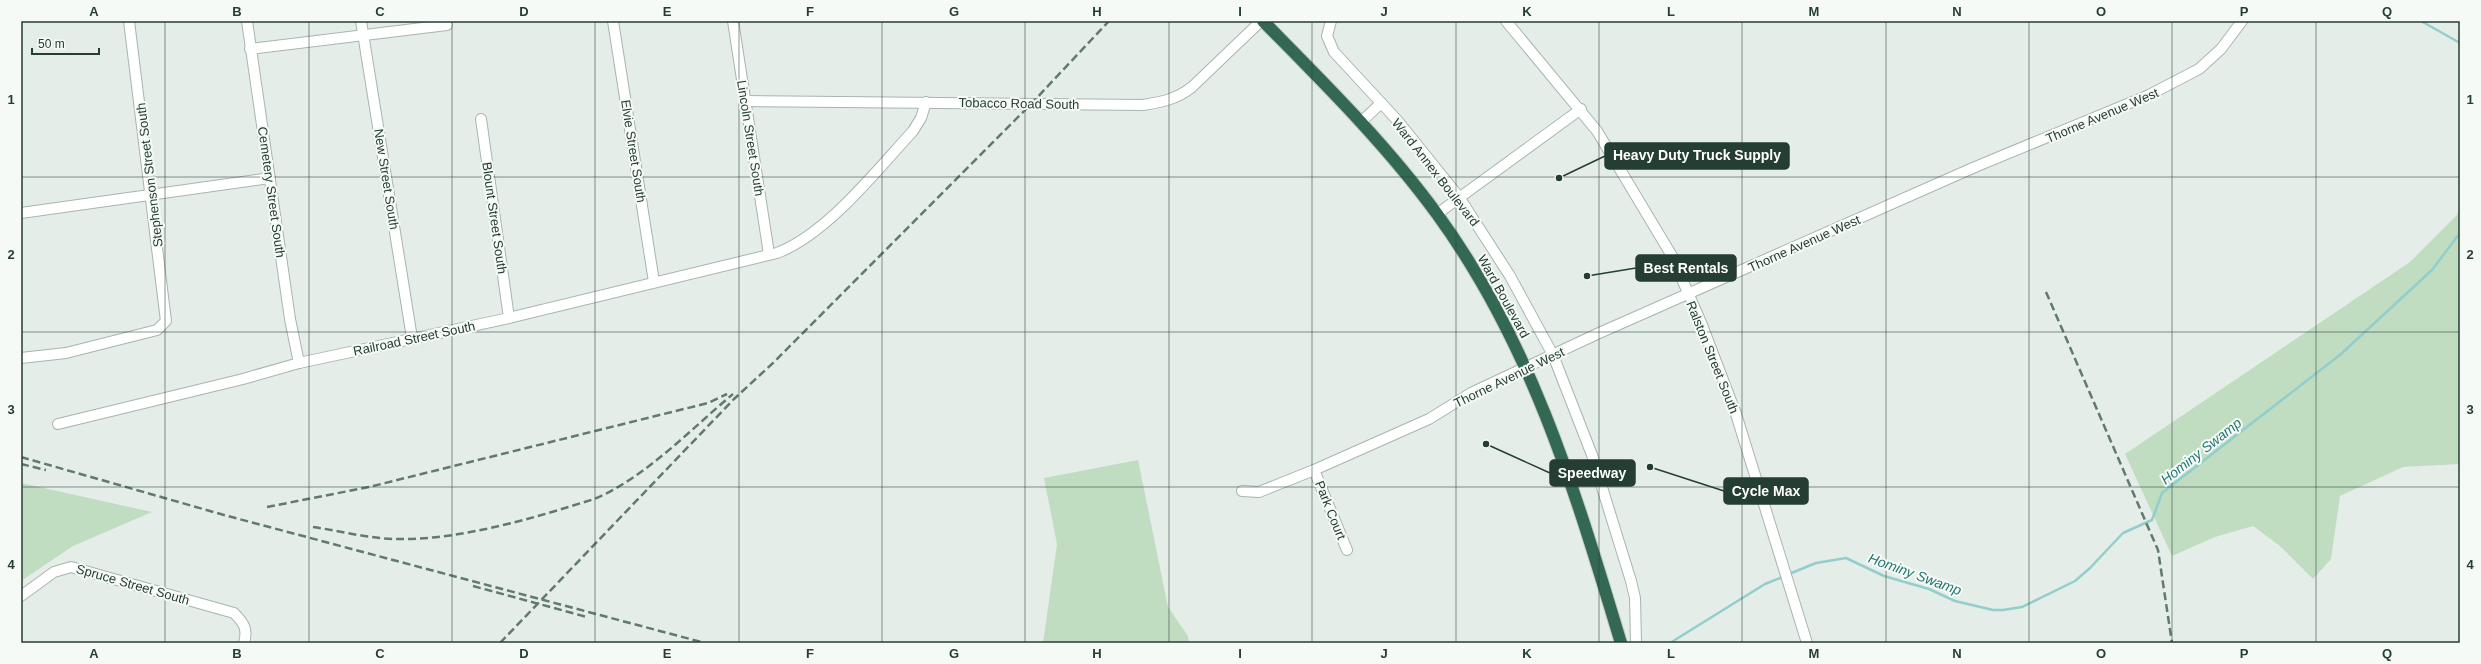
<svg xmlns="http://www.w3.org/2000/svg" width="2481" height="664" viewBox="0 0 2481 664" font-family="Arial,sans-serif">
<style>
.green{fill:#c0ddc2}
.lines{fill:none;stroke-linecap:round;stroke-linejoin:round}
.stream{stroke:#92cecb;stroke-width:2.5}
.street-casing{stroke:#a8b5ae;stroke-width:12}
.highway-casing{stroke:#c2c9c6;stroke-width:14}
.street{stroke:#fff;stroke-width:10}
.highway{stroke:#336953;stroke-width:12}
.rail{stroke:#607a6e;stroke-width:2.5;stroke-dasharray:8 4;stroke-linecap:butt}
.grid{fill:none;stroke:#253e33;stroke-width:1;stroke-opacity:0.55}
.labels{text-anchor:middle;stroke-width:4;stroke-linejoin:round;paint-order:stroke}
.street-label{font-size:13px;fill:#253e33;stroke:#f6faf7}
.water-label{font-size:14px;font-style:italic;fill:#237774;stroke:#f6faf7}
.leader{fill:none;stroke:#253e33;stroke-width:1.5}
.callout-dot{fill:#253e33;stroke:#f6faf7;stroke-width:1.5}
.callout{fill:#253e33;stroke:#253e33;stroke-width:1.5}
.callout-label{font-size:14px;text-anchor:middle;font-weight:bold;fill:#fff}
.neatline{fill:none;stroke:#253e33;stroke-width:1.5}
.grid-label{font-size:13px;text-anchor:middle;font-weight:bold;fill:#253e33}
</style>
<rect width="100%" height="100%" fill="#e5ede8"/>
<g class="green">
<polygon points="2460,207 2460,464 2403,467 2340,496 2331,559 2313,579 2280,546 2253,526 2215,537 2172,556 2125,454 2410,262 2457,215"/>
<polygon points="1138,460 1168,607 1188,636 1189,643 1043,643 1057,544 1044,478"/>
<polygon points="21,483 152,512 73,546 21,581"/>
</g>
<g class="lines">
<g class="stream">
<polyline points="2421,21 2460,43"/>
<polyline points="1789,574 1816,563 1846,558 1884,576 1929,589 1955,601 1993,610 2003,610 2022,607 2075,581 2090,568 2123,533 2152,520 2162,493 2341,354 2432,270 2460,233"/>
<polyline points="1670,643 1765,584 1785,576"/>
</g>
<g class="street-casing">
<g id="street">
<polyline points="247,21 290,319 299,363"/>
<polyline points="361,21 412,338"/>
<polyline points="613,21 654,282"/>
<polyline points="733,21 769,254"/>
<polyline points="1331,21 1327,36 1334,52 1397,120 1459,197 1510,276 1553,355 1592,455 1631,581 1635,598 1636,643"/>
<polyline points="1506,21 1597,131 1672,256 1702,325 1736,414 1807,643"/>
<polyline points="250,49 447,25"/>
<path d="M746 101 1143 105C1162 102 1177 99 1192 87L1261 21"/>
<polyline points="481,119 509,318"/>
<polyline points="1361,122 1381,103"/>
<polyline points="21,213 270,178"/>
<polyline points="1437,214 1581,109"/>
<polyline points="21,358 66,353 157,330 166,321 129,21"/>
<path d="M58 424 243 379 299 363 509 318 777 253C827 234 876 171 913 131L921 118 926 102"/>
<polyline points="1314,470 1347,550"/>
<polyline points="1242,491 1259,492 1314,470 1429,419 1471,393 1597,334 1975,167 2149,95 2199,69 2221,49 2242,21"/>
<path d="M21 596 54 572 71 567 234 613C244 623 248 629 244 643"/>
</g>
</g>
<g class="highway-casing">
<path id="highway" d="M1263 21C1324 83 1386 144 1437 214 1532 344 1575 491 1621 643"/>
</g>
<use href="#street" class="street"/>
<use href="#highway" class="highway"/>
<g class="rail">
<polyline points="2046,292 2158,550 2172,643"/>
<polyline points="21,457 224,515 705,643"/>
<polyline points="21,464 46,470"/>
<polyline points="267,507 369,487 708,403 727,394"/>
<path d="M313 527C341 531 370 539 398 539 461 540 534 518 594 499 645 478 691 429 733 394"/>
<polyline points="473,586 587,617"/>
<polyline points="500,643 734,399 773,363 1031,104 1109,21"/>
</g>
</g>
<path class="grid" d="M165 21V643M309 21V643M452 21V643M595 21V643M739 21V643M882 21V643M1025 21V643M1169 21V643M1312 21V643M1456 21V643M1599 21V643M1742 21V643M1886 21V643M2029 21V643M2172 21V643M2316 21V643M21 177H2460M21 332H2460M21 487H2460"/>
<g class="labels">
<g class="street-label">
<text transform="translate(1019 103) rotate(1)" y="5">Tobacco Road South</text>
<text transform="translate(2102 115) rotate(-23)" y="5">Thorne Avenue West</text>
<text transform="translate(751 138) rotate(81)" y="5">Lincoln Street South</text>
<text transform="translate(634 151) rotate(81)" y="5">Elvie Street South</text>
<text transform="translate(1436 172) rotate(52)" y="5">Ward Annex Boulevard</text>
<text transform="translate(149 175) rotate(-97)" y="5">Stephenson Street South</text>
<text transform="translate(387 179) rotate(81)" y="5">New Street South</text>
<text transform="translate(272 192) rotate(82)" y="5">Cemetery Street South</text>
<text transform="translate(495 218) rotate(82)" y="5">Blount Street South</text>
<text transform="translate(1804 243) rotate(-24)" y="5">Thorne Avenue West</text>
<text transform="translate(1504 296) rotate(61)" y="5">Ward Boulevard</text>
<text transform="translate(414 338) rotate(-12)" y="5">Railroad Street South</text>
<text transform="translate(1713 357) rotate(68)" y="5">Ralston Street South</text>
<text transform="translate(1509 377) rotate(-26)" y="5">Thorne Avenue West</text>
<text transform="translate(1331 510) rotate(68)" y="5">Park Court</text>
<text transform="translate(133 584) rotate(16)" y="5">Spruce Street South</text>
</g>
<g class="water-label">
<text transform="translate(2201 451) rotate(-38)" y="5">Hominy Swamp</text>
<text transform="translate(1915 574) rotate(20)" y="5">Hominy Swamp</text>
</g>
</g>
<path class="leader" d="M1559 178L1605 156M1587 276L1636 268M1486 444L1550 473M1650 467L1724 491"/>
<g class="callout-dot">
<circle cx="1559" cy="178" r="4"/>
<circle cx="1587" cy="276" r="4"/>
<circle cx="1486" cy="444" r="4"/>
<circle cx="1650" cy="467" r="4"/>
</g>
<g class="callout">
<rect x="1605" y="143" width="184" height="26" rx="4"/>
<rect x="1636" y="255" width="100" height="26" rx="4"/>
<rect x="1550" y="460" width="85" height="26" rx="4"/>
<rect x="1724" y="478" width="84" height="26" rx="4"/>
</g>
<g class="callout-label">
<text x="1697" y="160">Heavy Duty Truck Supply</text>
<text x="1686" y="273">Best Rentals</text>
<text x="1592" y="478">Speedway</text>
<text x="1766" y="496">Cycle Max</text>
</g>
<rect width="2481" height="664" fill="none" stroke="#f6faf7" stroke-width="44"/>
<path d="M32 48v6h67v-6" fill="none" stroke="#253e33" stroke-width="2"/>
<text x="38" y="48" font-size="12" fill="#253e33" stroke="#f6faf7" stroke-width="3" paint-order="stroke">50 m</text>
<rect x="22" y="22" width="2437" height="620" class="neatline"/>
<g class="grid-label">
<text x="94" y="16">A</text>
<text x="237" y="16">B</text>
<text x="380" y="16">C</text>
<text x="524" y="16">D</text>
<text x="667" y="16">E</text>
<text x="810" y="16">F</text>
<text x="954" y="16">G</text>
<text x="1097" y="16">H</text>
<text x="1240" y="16">I</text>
<text x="1384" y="16">J</text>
<text x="1527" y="16">K</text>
<text x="1671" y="16">L</text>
<text x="1814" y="16">M</text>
<text x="1957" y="16">N</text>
<text x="2101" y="16">O</text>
<text x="2244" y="16">P</text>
<text x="2387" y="16">Q</text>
<text x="11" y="104">1</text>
<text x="2470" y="104">1</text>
<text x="11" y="259">2</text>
<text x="2470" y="259">2</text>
<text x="11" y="414">3</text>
<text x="2470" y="414">3</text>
<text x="11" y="569">4</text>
<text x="2470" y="569">4</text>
<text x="94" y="658">A</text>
<text x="237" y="658">B</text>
<text x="380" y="658">C</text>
<text x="524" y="658">D</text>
<text x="667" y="658">E</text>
<text x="810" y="658">F</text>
<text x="954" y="658">G</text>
<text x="1097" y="658">H</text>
<text x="1240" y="658">I</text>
<text x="1384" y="658">J</text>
<text x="1527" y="658">K</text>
<text x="1671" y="658">L</text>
<text x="1814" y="658">M</text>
<text x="1957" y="658">N</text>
<text x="2101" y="658">O</text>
<text x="2244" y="658">P</text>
<text x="2387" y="658">Q</text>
</g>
</svg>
